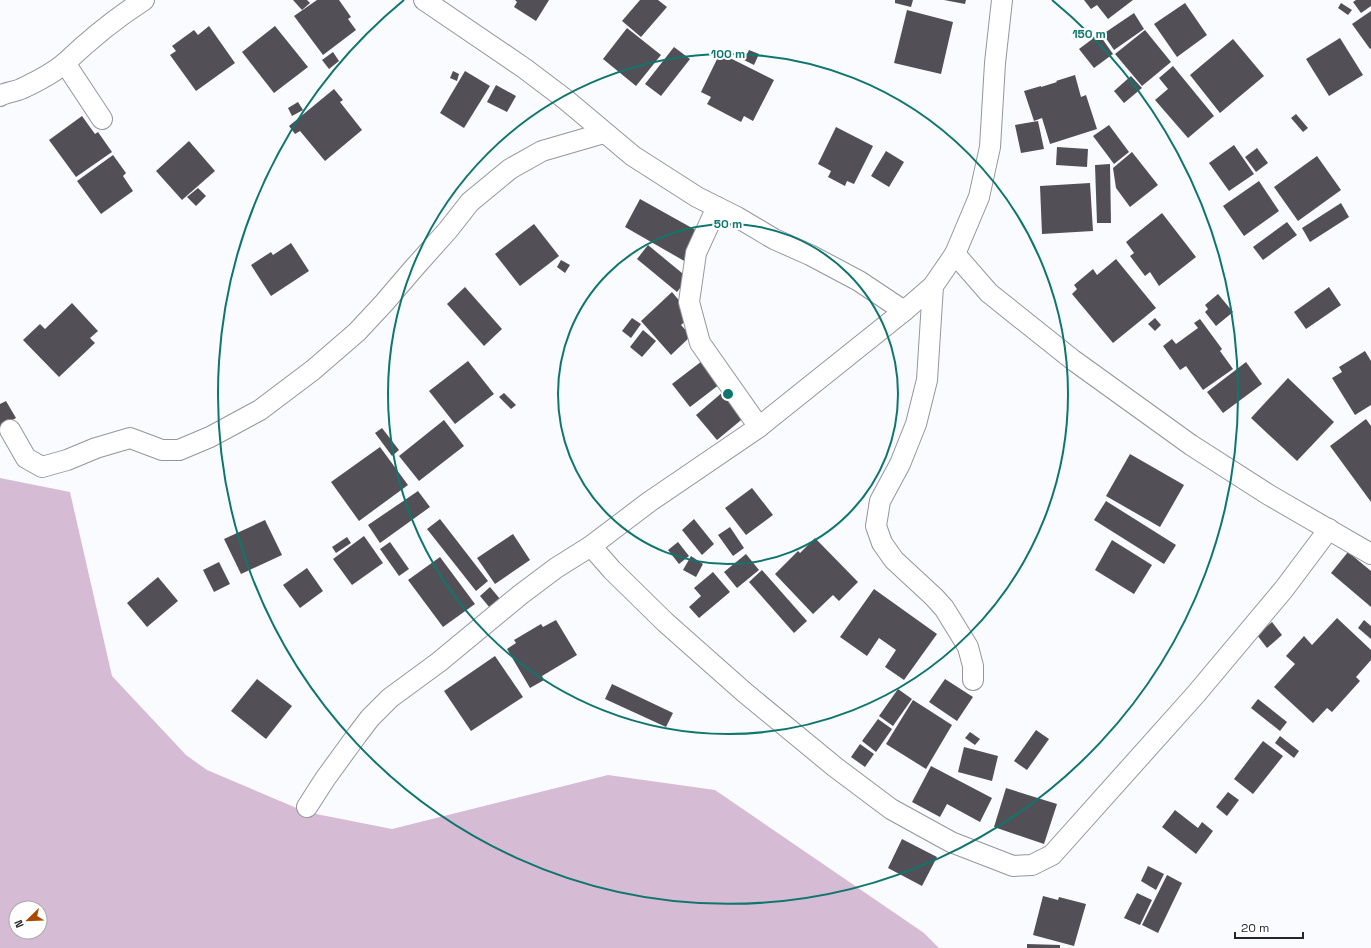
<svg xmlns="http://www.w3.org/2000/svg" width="1371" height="948" viewBox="0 0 1371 948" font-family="'Space Grotesk',sans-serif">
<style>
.forest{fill:#d6bbd5;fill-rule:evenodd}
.building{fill:#525056}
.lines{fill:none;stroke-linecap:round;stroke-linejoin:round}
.street-casing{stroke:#95969c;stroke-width:22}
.street{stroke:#fff;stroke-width:20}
.ring{fill:none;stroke:#0f766e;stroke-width:2}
.centre{fill:#0f766e;stroke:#fff;stroke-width:2}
.ring-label{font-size:12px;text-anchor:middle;font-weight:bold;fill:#0f766e;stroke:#fff;stroke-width:4;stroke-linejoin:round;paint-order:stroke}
</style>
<rect width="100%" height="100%" fill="#fafbff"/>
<path class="forest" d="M0 478 70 492 112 676 186 755 207 770 306 812 392 829 608 775 715 790 924 933 939 948H0ZM16 908H40V932H16Z"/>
<g class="building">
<polygon points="293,0 307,0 310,3 302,10"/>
<polygon points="317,0 339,0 351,17 348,19 356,30 323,55 294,16"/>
<polygon points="515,0 549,0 536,21 514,7 517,2"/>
<polygon points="640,0 658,0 667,7 641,37 622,21"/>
<polygon points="895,0 913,0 911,7 895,3"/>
<polygon points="944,0 966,0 965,4"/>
<polygon points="1084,0 1133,0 1108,19 1097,5 1091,9"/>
<polygon points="1356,0 1371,0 1371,6 1361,13 1353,2"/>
<polygon points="1185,3 1207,35 1177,57 1154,24"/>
<polygon points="1341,3 1352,10 1348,15 1338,8"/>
<polygon points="907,10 953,22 941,74 894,63"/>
<polygon points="1371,11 1371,48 1370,49 1352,24"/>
<polygon points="1134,13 1144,29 1114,50 1103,34"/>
<polygon points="209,26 235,63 196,91 170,55 176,51 172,46 194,30 198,35"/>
<polygon points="275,26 308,67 274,93 242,52"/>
<polygon points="627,28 661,55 636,86 603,59"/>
<polygon points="1145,30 1171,62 1142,86 1115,54"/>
<polygon points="1099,34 1113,54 1094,68 1079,49"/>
<polygon points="1340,38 1363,75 1329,96 1306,59"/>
<polygon points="1233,39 1264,76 1220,113 1190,75"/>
<polygon points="674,47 690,59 661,96 645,84"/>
<polygon points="749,50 759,54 754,65 744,60"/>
<polygon points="333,52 339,61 329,69 322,60"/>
<polygon points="720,53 774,80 753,121 744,116 741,122 707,104 711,97 701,92"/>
<polygon points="1173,66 1214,116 1188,138 1155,100 1168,89 1159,78"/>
<polygon points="453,71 459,74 457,81 450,78"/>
<polygon points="465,71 490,86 464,128 440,113"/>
<polygon points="1075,75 1081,97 1086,95 1097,129 1050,144 1042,118 1034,121 1024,91 1041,86 1041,87 1057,82 1056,81"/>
<polygon points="1131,76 1142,88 1124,103 1114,91"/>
<polygon points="496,85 516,96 507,112 487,102"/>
<polygon points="334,89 343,100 340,102 362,130 325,161 300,131 295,134 289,126"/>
<polygon points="298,102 303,110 292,116 288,108"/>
<polygon points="1296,114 1308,128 1303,132 1291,118"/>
<polygon points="82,116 95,134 98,132 112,152 76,177 49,140"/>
<polygon points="1038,121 1044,149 1021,153 1015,125"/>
<polygon points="1109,125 1129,152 1114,164 1093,136"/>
<polygon points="836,127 873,146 854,184 847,181 845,186 828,177 831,171 818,164"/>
<polygon points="189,141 215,171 182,200 156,171"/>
<polygon points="1234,145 1254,174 1229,191 1209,163"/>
<polygon points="1057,147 1088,149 1087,167 1056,165"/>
<polygon points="1257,148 1268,163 1256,172 1245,157"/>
<polygon points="886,151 904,162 889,187 871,176"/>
<polygon points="1132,152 1158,185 1130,207 1116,188 1113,168"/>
<polygon points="113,155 126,173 123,176 133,191 101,214 77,181"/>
<polygon points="1317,156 1341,190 1298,221 1274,187"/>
<polygon points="1110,164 1111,223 1097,223 1095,165"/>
<polygon points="1259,181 1279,211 1244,236 1223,206"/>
<polygon points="1090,183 1093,231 1042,234 1040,186"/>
<polygon points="198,188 206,196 196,206 187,197"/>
<polygon points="640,199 701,233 686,262 625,227"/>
<polygon points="1341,203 1349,217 1310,242 1302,228"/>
<polygon points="1162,213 1196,257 1159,286 1150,272 1145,276 1130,256 1134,253 1126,242"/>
<polygon points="1287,222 1297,235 1263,260 1253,247"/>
<polygon points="534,224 559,256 520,286 495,254"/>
<polygon points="291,243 309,271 271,296 251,265 271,252 273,255"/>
<polygon points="648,245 688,278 677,292 637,259"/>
<polygon points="1116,259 1156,308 1113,343 1072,294 1077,289 1074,285 1093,269 1097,275"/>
<polygon points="561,260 570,265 565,273 557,267"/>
<polygon points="465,287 502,329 484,346 447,304"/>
<polygon points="1329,287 1341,305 1306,329 1294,312"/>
<polygon points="672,292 682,304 679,307 689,318 681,325 691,336 671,355 641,321"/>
<polygon points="1218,294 1233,312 1216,326 1205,312 1208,309 1205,305"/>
<polygon points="72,303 98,331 90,338 95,343 59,377 23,340 40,324 45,329"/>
<polygon points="632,318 641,324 631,338 622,331"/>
<polygon points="1155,318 1161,325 1155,331 1148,324"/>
<polygon points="1200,319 1222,349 1220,351 1233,369 1203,390 1186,366 1180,370 1163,346 1172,339 1176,344 1198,328 1194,323"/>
<polygon points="643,330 656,341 642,357 630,347"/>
<polygon points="1365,351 1371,361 1371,405 1355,415 1332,378 1342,372 1339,367"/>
<polygon points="468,361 494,394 455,424 429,391"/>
<polygon points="702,361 720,384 690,407 672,384"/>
<polygon points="1246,362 1262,384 1223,413 1207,392"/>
<polygon points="1288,378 1334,422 1297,461 1251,418"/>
<polygon points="724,391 746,416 717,440 696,415"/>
<polygon points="504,393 516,405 511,409 499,397"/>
<polygon points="6,401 16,418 0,427 0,404"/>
<polygon points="1366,419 1371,426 1371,502 1330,446"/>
<polygon points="444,420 464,446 419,481 399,456"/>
<polygon points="382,428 399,450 392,456 375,433"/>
<polygon points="380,447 408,485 359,521 331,482"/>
<polygon points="1130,454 1184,485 1160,527 1106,496"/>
<polygon points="752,488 773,515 746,535 725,508"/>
<polygon points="418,491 430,507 380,543 368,525"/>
<polygon points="1106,501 1176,545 1164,564 1094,520"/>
<polygon points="440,519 488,581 476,591 427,529"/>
<polygon points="694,519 714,544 702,555 682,530"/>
<polygon points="265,520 282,555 241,574 224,539"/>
<polygon points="730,527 744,548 733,556 718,535"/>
<polygon points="513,534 530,560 495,584 477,558"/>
<polygon points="364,536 383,563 352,585 333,559"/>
<polygon points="347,537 351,543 336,553 332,547"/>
<polygon points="815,538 858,582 839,601 833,595 813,614 775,574 798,551 800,553"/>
<polygon points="1112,540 1152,565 1134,594 1095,570"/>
<polygon points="390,542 409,569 399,576 380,549"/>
<polygon points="678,542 689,556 679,564 668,550"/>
<polygon points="1348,552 1371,571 1371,607 1331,573"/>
<polygon points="746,554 759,570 737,588 724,572"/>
<polygon points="691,556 703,564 696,577 683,570"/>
<polygon points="440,557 475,604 443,627 408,580"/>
<polygon points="219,562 230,584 214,592 203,570"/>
<polygon points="307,568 323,591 300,608 283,585"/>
<polygon points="762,570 807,621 794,633 749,582"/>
<polygon points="713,572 730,592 699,618 689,607 701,596 694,588"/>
<polygon points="158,577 178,601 147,627 127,603"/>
<polygon points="490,587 500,599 490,608 480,596"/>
<polygon points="874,589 937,634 904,680 885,667 896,650 879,638 867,656 840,637"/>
<polygon points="1337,618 1371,650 1371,660 1356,677 1360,681 1332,712 1327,708 1313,723 1274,687 1295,664 1286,656 1304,636 1312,645"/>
<polygon points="556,620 577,655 542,676 544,680 530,688 507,649 516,643 514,640 541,624 543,627"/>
<polygon points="1364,620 1371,626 1371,639 1358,628"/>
<polygon points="1272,622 1282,635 1267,648 1257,635"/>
<polygon points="495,656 523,697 471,731 444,691"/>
<polygon points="257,679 292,706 266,739 231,711"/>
<polygon points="945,679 973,697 957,721 929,702"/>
<polygon points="612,684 673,713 666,727 605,699"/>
<polygon points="898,689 912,699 893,726 879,716"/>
<polygon points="1258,699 1287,722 1280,731 1251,708"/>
<polygon points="913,700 952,725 926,769 886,744"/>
<polygon points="878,719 892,729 876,752 862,741"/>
<polygon points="1036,730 1049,739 1027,770 1014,761"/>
<polygon points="970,732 980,739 975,745 965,738"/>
<polygon points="1280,736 1299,751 1294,758 1275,743"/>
<polygon points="1263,741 1283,756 1253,794 1234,779"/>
<polygon points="860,744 874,754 865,767 851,757"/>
<polygon points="964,747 998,756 992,781 958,772"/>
<polygon points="931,766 992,798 980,822 947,804 940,817 912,802"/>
<polygon points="1006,788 1057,804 1044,844 994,827"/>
<polygon points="1228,792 1239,800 1227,816 1216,807"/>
<polygon points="1175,810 1198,828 1202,822 1213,831 1196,854 1162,827"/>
<polygon points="902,839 937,857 922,886 888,868"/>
<polygon points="1148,866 1164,874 1156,890 1141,881"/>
<polygon points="1167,875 1182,883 1158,933 1142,925"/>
<polygon points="1137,893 1152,900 1140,925 1124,918"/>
<polygon points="1043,896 1058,900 1059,897 1086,904 1074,946 1033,935"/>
<polygon points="1027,944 1060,945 1060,948 1027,948"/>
</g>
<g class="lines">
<g class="street-casing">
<g id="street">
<polyline points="424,0 524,68 565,99 633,156 697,197 737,217 774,239 810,255 859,281 904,311"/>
<path d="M0 96C6 92 14 92 21 89 36 82 52 74 65 63"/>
<path d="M102 119 65 63C89 40 116 18 144 0"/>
<polyline points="717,207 696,253 689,302 700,343 759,427"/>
<polyline points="955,254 989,293 1073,360 1191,445 1269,495 1371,554"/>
<polyline points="933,286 927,380 916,424 900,464 880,501 876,526 882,543 894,560 934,597 944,608 957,629 968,647 973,666 973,680"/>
<polyline points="10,430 26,458 42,467 67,460 96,448 130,438 162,450 179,450 210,437 260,410 313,370 357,332 384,303 414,268 448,230 470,202 510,169 542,151 604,133"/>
<polyline points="591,546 612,570 665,622 744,692 835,767 891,809 951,842 1013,866 1032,865 1052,855 1196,694 1284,589 1329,529"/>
<polyline points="307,807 325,779 357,735 370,718 390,698 439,662 520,595 556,568 591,546 649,502 759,427 904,311 933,286 955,254 979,197 990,147 995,63 1002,0"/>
</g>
</g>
<use href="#street" class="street"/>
</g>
<g class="ring">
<circle cx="728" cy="394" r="170"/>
<circle cx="728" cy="394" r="340"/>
<path d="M1052 0A510 510 0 1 1 404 0"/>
</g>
<circle cx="728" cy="394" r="6" class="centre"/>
<g class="ring-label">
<text x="1089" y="38">150 m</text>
<text x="728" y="58">100 m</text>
<text x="728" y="228">50 m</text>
</g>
<g transform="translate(28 920) rotate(247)"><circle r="19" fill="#ffffff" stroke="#a8a8a9"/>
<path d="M0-3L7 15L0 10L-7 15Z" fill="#aa4900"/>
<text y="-6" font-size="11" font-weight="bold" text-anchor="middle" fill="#252628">N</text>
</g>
<path d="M1235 932v6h68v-6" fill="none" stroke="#252628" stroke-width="2"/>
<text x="1241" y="932" font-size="12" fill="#252628" stroke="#ffffff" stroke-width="3" paint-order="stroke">20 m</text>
</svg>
